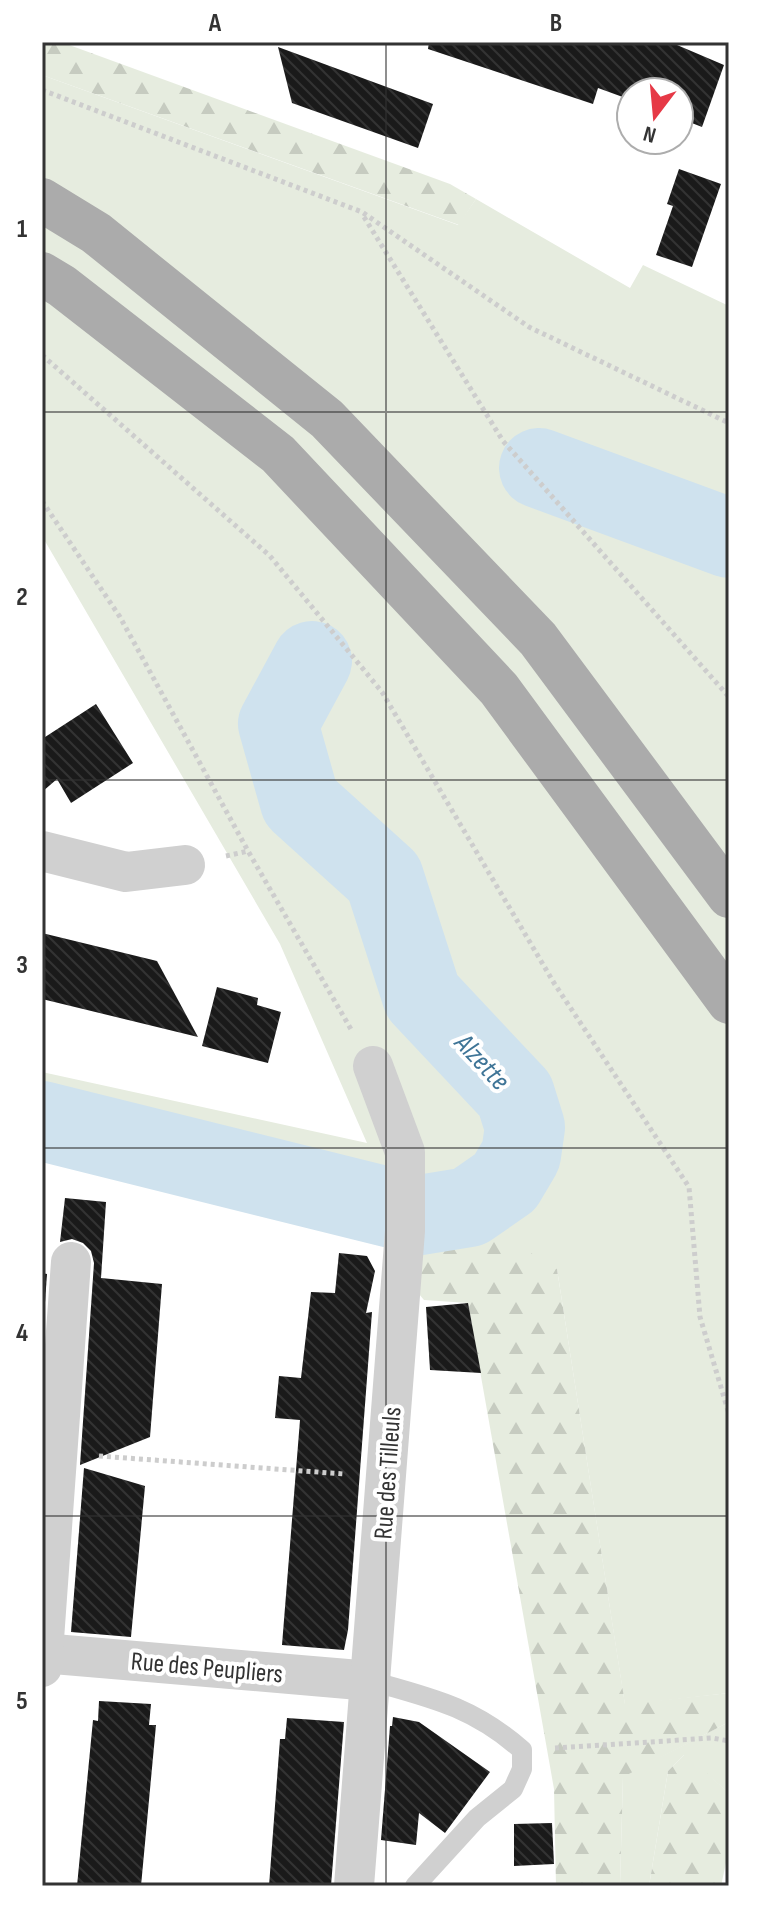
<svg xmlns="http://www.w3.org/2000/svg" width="771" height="1928" viewBox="0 0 771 1928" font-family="'Sofia Sans Condensed',sans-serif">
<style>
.grass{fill:#e6ecdf}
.forest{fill:url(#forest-firs)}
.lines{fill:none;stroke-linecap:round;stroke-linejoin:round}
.river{stroke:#cfe2ee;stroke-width:80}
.building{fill:url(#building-back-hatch)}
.path{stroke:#cdcdcd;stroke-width:5;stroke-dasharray:4 4;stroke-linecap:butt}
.service{stroke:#d0d0d0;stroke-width:20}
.minor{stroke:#d0d0d0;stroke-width:40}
.primary{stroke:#ababab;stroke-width:44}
.grid{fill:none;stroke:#333;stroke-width:2;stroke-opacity:0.55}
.labels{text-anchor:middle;stroke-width:8;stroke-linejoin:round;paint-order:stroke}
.street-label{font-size:26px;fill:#333;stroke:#fff}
.water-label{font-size:28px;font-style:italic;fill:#3f7597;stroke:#fff}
.neatline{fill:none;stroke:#333;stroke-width:3}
.grid-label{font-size:26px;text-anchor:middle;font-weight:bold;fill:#333}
</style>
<defs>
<pattern id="forest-firs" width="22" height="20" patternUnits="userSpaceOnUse" patternTransform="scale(2)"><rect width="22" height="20" fill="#e6ecdf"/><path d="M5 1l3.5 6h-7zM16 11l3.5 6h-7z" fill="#c6cbc0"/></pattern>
<pattern id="building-back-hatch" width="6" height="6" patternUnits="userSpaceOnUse" patternTransform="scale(2)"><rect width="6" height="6" fill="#1a1a1a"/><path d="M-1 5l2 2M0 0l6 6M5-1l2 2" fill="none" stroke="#333"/></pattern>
</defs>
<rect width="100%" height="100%" fill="#fff"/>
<g class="grass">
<polygon points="42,75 458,225 476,199 630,288 643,265 729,306 729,1693 625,1705 557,1269 52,1149 42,1159 42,1072 367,1143 280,944 42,536"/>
<polygon points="729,1722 729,1793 684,1755 668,1771 649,1886 620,1886 623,1776"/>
</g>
<g class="forest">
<polygon points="42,42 61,42 450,184 476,199 459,225 42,75"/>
<polygon points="487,1226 557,1269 625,1704 729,1693 729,1722 623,1777 620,1886 556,1886 554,1789 468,1303 424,1300 402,1274 424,1236"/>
<polygon points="685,1754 729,1793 729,1849 721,1886 649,1886 668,1771"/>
</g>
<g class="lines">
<g class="river">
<polyline points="539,468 729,538"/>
<polyline points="42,1121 420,1215 469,1207 505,1182 521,1155 525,1127 515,1095 422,996 384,878 300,802 278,724 312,661"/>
</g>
</g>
<g class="building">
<polygon points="429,42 670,42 724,65 702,127 679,118 679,92 631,92 631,100 598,88 593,104 428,49"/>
<polygon points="278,47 433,104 418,148 292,103"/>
<polygon points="679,169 721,184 692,267 656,255 673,206 667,204"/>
<polygon points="96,704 133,763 71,803 57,779 42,792 42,739"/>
<polygon points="42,933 157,961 198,1037 42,999"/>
<polygon points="217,987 258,998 257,1005 281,1012 268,1063 202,1046"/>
<polygon points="65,1198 106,1202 101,1278 162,1284 150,1437 80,1465 94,1263 91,1251 83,1243 72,1239 60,1242"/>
<polygon points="339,1253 367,1256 375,1271 366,1313 372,1312 348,1630 344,1650 282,1645 300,1420 275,1418 279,1376 301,1378 311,1292 335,1293"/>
<polygon points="42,1273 47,1274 42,1345"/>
<polygon points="468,1303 481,1373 430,1370 426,1307"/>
<polygon points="84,1468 145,1486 131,1637 71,1632"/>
<polygon points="99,1701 151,1704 149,1725 156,1725 141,1886 77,1886 93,1720 98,1721"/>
<polygon points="393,1717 419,1722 490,1772 445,1833 419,1813 416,1845 381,1840 390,1726 392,1726"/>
<polygon points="287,1718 344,1722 331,1886 269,1886 280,1739 285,1739"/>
<polygon points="552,1823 554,1864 514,1866 514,1824"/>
</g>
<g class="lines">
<g class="path">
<polyline points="42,90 362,212 529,327 729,423"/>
<polyline points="364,217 503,441 729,697"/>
<polyline points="42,355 270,556 382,692 554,983 689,1187 700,1317 729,1414"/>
<polyline points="42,501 120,617 248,851 352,1031"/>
<polyline points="226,856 248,851"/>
<polyline points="99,1456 344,1474"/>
<polyline points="555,1748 712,1738 729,1741"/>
</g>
<path class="service" d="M371 1681C432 1698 473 1707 522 1750V1769L513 1789 477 1818 415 1886"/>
<g class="minor">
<polyline points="42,851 126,872 185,865"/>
<polyline points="42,1653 371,1681"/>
<polyline points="42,1667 71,1262"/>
<polyline points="354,1886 405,1231 405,1152 373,1066"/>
</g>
<g class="primary">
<polyline points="42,200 96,233 327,419 538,639 729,896"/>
<polyline points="42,274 62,286 278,454 499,689 729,1002"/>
</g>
</g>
<path class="grid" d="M386 42V1886M42 412H729M42 780H729M42 1148H729M42 1516H729"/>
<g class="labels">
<g class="street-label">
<text transform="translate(387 1473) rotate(-86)" y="9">Rue des Tilleuls</text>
<text transform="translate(207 1667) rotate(5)" y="9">Rue des Peupliers</text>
</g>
<g class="water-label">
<text transform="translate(483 1061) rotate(47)" y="10">Alzette</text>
</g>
</g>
<rect width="771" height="1928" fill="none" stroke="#ffffff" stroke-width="88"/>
<g transform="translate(655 116) rotate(196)"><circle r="38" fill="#ffffff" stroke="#adadad" stroke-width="2"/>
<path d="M0-6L14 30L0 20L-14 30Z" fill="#e63946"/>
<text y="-12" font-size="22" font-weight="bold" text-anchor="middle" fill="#333333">N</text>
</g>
<rect x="44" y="44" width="683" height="1840" class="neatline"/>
<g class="grid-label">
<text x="215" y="31">A</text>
<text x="556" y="31">B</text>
<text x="22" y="237">1</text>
<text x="22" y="605">2</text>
<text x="22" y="973">3</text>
<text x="22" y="1341">4</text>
<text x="22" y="1709">5</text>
</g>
</svg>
